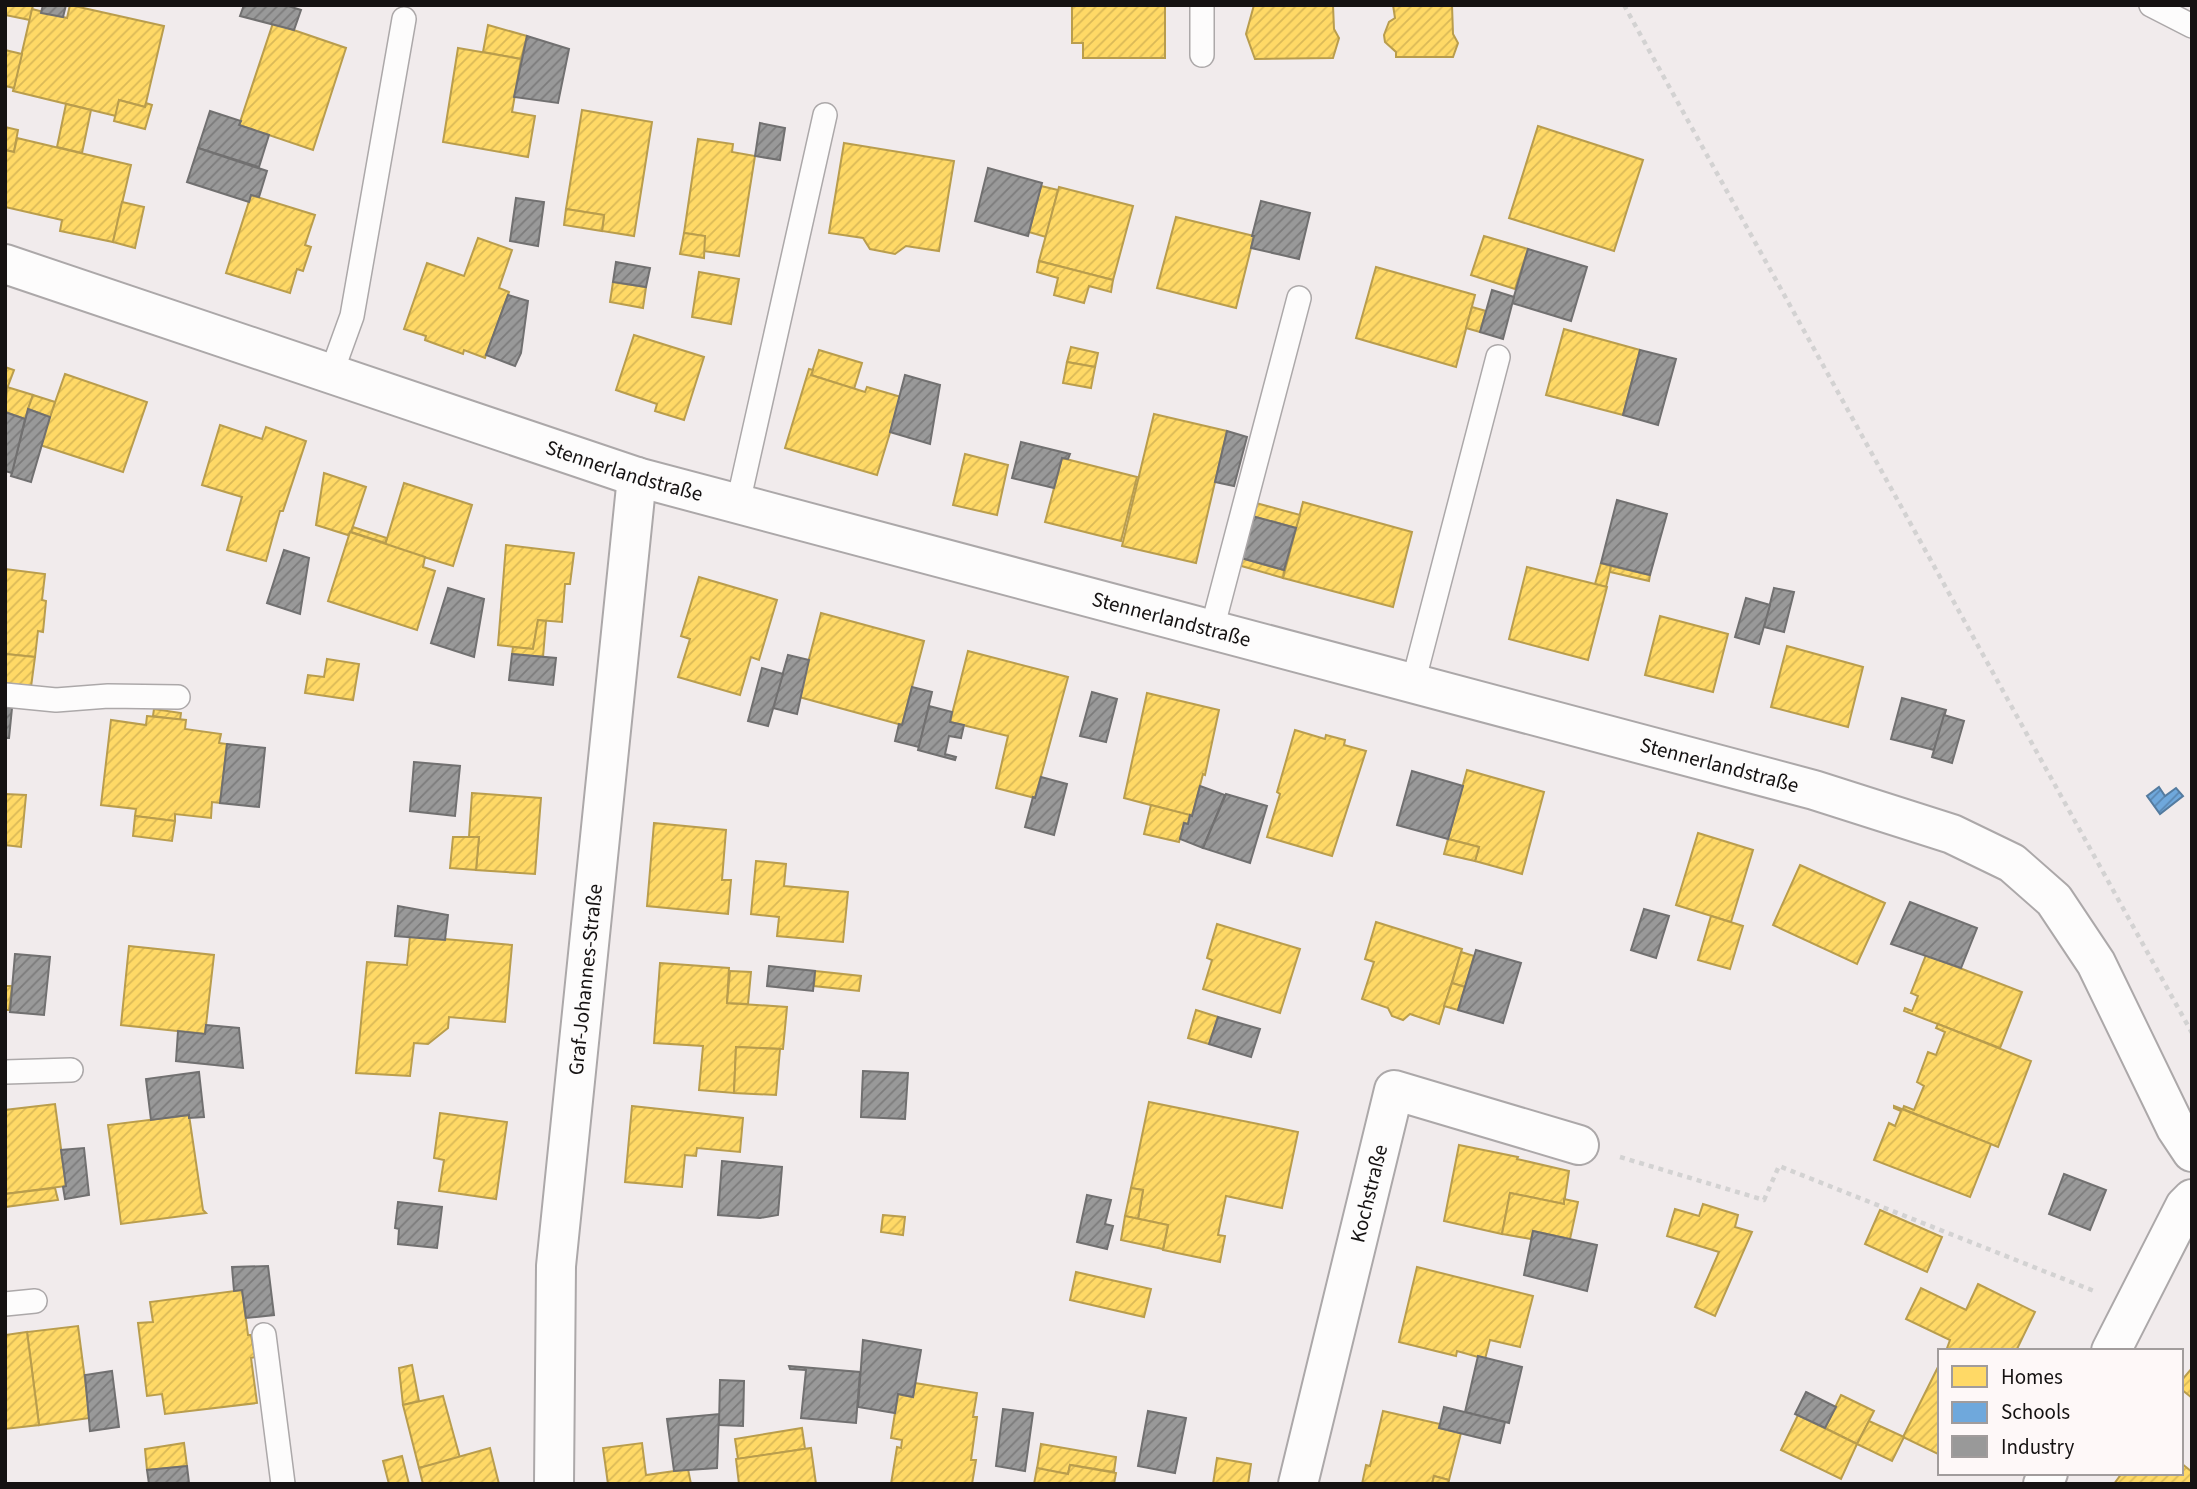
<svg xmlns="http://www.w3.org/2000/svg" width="2197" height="1489" viewBox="0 0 2197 1489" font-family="'Source Sans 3',sans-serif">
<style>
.homes{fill:url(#homes-hatch);stroke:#b99d4d;stroke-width:2}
.schools{fill:url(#schools-hatch);stroke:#547b9f;stroke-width:2}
.industry{fill:url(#industry-hatch);stroke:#717070;stroke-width:2}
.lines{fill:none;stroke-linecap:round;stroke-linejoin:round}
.service-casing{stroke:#aca8a9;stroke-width:26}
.minor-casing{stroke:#aca8a9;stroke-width:42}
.path{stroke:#d3d2d2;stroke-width:4.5;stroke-dasharray:5 5;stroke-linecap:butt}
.service{stroke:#fdfcfc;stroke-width:23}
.minor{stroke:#fdfcfc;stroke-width:38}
.labels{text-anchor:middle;stroke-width:7;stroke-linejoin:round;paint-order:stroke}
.street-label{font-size:21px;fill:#151212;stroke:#fef8f8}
</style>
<defs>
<pattern id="homes-hatch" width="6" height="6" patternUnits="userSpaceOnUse" patternTransform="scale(1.75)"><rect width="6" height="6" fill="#ffd966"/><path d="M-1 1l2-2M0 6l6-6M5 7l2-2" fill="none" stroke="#dab957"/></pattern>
<pattern id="schools-hatch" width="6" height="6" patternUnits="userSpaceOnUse" patternTransform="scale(1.75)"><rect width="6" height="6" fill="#6fa8dc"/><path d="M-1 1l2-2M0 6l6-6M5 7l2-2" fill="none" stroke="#5a87b1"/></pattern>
<pattern id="industry-hatch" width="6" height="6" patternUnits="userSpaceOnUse" patternTransform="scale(1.75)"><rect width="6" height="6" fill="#999"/><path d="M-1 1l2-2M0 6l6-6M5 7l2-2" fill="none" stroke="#7c7b7b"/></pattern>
</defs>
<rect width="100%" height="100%" fill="#f1ebec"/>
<g class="homes">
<polygon points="5,5 33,5 30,20 5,15"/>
<polygon points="70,5 164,26 145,107 119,100 116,116 13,91 32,9 67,18"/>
<polygon points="1072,5 1165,5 1165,58 1083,58 1083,43 1072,43"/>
<polygon points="1254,5 1333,5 1334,29 1339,38 1333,58 1255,59 1246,34"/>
<polygon points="1393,5 1452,5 1453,34 1458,43 1453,57 1396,57 1396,52 1385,42 1384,35 1389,22 1395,18"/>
<polygon points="273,23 346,48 313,150 239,125"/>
<polygon points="488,25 527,36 521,59 483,52"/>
<polygon points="458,48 521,59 512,112 535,116 528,157 443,142"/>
<polygon points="5,50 22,54 14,88 5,86"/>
<polygon points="119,100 145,107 146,103 152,105 145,129 114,121"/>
<polygon points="66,104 91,110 82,153 57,147"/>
<polygon points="582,110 652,122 634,236 602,231 604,215 566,209"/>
<polygon points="1538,126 1643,160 1614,251 1509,218"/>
<polygon points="5,127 18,130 14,152 5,150"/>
<polygon points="17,138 131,165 113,242 60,231 62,220 5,207 5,150 14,152"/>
<polygon points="698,139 733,144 732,152 755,156 739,256 703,251 705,236 684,233"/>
<polygon points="844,143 954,161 939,251 906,246 895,254 870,249 863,238 829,233"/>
<polygon points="1041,186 1058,190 1046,237 1029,232"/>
<polygon points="1059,187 1133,206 1113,280 1039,261"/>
<polygon points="251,195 315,215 305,245 311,247 303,271 297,269 290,293 226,273"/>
<polygon points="122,202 144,207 135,248 113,242"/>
<polygon points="566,209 604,215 602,231 564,225"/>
<polygon points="1176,217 1254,236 1236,308 1157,288"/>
<polygon points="684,233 705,236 704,258 680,254"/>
<polygon points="1484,236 1528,249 1515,289 1471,275"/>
<polygon points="478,238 512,250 499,288 509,292 485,358 464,350 463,354 425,340 426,336 404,329 427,263 464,276"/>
<polygon points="1039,261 1113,280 1111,292 1089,286 1084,303 1054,295 1058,278 1037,272"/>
<polygon points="1376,267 1475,295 1456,367 1356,338"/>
<polygon points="699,272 739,279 731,324 692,317"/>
<polygon points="613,282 646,287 643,308 610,302"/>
<polygon points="1472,307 1486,311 1480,332 1466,328"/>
<polygon points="1564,329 1640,350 1623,415 1546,395"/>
<polygon points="634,335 704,357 684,420 655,411 657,404 616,390"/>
<polygon points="1071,347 1098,353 1095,367 1067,362"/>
<polygon points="819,350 862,363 854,389 811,375"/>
<polygon points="1067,362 1095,367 1091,388 1063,383"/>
<polygon points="5,367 14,370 5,394"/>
<polygon points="809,369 813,370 811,375 865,392 867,387 901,397 877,475 785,448"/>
<polygon points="65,374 147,402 123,472 40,445"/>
<polygon points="7,387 33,395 25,419 5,412"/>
<polygon points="33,395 55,402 50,417 28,409"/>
<polygon points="1154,414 1227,431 1196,563 1122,546"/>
<polygon points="220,425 262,439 266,427 306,441 283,511 280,511 266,561 227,550 242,497 202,485"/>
<polygon points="965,454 1008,465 997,515 953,505"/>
<polygon points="1062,458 1137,477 1121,541 1045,522"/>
<polygon points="324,473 366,487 351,532 348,535 316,525"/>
<polygon points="404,483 472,505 453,566 385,545"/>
<polygon points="1303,502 1412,532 1393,607 1283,578"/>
<polygon points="1256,503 1300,515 1296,528 1252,516"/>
<polygon points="353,527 387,538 385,543 351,532"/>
<polygon points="350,532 425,557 423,567 435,571 417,630 328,601"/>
<polygon points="506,545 574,553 570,584 565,584 562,622 538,620 533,649 498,645"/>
<polygon points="1241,558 1284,570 1283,578 1238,565"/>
<polygon points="1601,563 1611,566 1606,587 1595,584"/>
<polygon points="1611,566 1650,575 1649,581 1610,572"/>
<polygon points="1527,567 1607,587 1588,660 1509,639"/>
<polygon points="5,569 45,574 42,600 46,601 43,632 38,631 35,657 5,654"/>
<polygon points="699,577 777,600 759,660 751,657 740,695 678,677 690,639 681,636"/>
<polygon points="821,613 924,641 902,725 799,697"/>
<polygon points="1660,616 1728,634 1713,692 1645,675"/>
<polygon points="538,620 546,621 543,657 512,654 513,647 533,649"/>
<polygon points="1787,646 1863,667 1848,727 1771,707"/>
<polygon points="968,651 1068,677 1035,798 996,788 1008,736 950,722"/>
<polygon points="6,654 35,657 31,687 5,683"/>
<polygon points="327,659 359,664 353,700 305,693 308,675 324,677"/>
<polygon points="1147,693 1219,710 1205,775 1203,774 1192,816 1124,798"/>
<polygon points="154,709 181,713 180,720 153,716"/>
<polygon points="147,716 186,720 185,729 221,734 219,743 227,744 220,803 212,802 211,818 175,814 175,821 135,816 136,809 101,805 111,720 146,725"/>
<polygon points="1295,730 1325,739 1326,735 1345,740 1344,745 1366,751 1332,856 1267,837 1280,794 1277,792"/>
<polygon points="1467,770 1544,792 1522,874 1475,861 1479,847 1448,839"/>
<polygon points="472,793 541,798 535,874 476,870 479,837 469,837"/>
<polygon points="5,794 26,795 21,847 5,845"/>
<polygon points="1151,805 1190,815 1188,824 1184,823 1179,842 1144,834"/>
<polygon points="135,816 175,821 172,841 133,836"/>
<polygon points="654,823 726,830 722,880 731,880 728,914 647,906"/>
<polygon points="1698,833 1753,850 1731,922 1676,905"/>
<polygon points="453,837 479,837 476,870 450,868"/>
<polygon points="1448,839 1479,847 1475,861 1444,854"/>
<polygon points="756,861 786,864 784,886 848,892 843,942 777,936 779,917 751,914"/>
<polygon points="1800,865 1885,903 1857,964 1773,925"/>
<polygon points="1711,916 1743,926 1730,969 1698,960"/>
<polygon points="1376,922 1462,949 1439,1024 1410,1014 1403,1020 1392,1016 1388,1008 1362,999 1374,962 1365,959"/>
<polygon points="1217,924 1300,949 1280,1013 1203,989 1212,960 1207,958"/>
<polygon points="410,936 512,945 505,1022 449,1017 448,1028 428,1044 414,1043 410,1076 356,1073 367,962 407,965"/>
<polygon points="129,946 214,955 205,1034 121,1025"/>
<polygon points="1461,952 1474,956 1465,987 1452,983"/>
<polygon points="1926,955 2022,992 2000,1048 1904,1011 1905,1008 1912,1011 1918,996 1911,993"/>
<polygon points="660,963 729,968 727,1003 787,1007 783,1049 736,1047 734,1093 699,1090 703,1046 654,1043"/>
<polygon points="730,971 751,972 748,1004 727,1003"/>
<polygon points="815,971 861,976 859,991 814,986"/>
<polygon points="1452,983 1465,987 1458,1010 1444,1006"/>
<polygon points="5,986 12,986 9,1010 5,1010"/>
<polygon points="1196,1010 1218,1017 1209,1044 1188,1038"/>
<polygon points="1938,1024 2031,1061 1998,1147 1903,1109 1904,1106 1914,1110 1924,1086 1917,1082 1928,1052 1936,1055 1945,1032 1936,1028"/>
<polygon points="736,1047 780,1049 776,1095 734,1093"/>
<polygon points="1149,1102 1298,1132 1282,1208 1226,1196 1218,1235 1225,1236 1220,1262 1163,1250 1168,1225 1138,1219 1143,1190 1131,1188"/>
<polygon points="55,1104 66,1186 5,1194 5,1110"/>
<polygon points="632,1106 743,1118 740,1152 697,1148 696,1156 685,1155 682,1187 625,1182"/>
<polygon points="1894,1106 1991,1144 1970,1197 1874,1160 1889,1123 1895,1126 1901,1111 1894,1108"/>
<polygon points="440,1113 507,1122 496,1199 439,1191 444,1160 434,1158"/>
<polygon points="189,1115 203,1210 206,1213 121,1224 108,1125"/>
<polygon points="1459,1145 1518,1157 1517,1159 1569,1171 1564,1204 1510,1193 1502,1234 1444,1221"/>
<polygon points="55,1188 58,1200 5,1207 5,1194"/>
<polygon points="1131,1188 1143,1190 1138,1219 1125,1216"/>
<polygon points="1510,1193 1564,1204 1564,1199 1578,1202 1570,1239 1533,1231 1531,1239 1502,1234"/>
<polygon points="1703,1204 1738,1215 1735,1227 1752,1232 1715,1316 1695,1307 1719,1252 1667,1236 1675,1209 1699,1216"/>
<polygon points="1880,1210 1942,1237 1927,1272 1865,1244"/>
<polygon points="883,1215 905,1217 903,1235 881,1232"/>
<polygon points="1125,1216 1168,1225 1163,1249 1121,1240"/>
<polygon points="1417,1267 1533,1296 1520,1347 1490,1340 1485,1359 1457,1351 1456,1356 1399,1342"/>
<polygon points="1076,1272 1151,1289 1144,1317 1070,1300"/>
<polygon points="1978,1284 2035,1312 2016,1351 1946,1351 1950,1340 1906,1319 1921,1288 1966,1310"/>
<polygon points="242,1290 248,1335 251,1335 255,1357 251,1358 257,1403 165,1414 162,1394 147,1396 138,1323 153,1322 150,1302"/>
<polygon points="78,1326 90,1418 39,1425 27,1332"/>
<polygon points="27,1332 39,1425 5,1429 5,1335"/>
<polygon points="1940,1363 1940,1455 1903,1437"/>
<polygon points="412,1365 419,1401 403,1405 399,1368"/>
<polygon points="2192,1368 2192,1398 2181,1389 2181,1381"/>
<polygon points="915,1383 977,1393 973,1417 977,1417 971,1460 976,1460 972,1484 891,1484 897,1447 901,1448 902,1440 891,1438 898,1394 913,1397"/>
<polygon points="1841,1395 1874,1411 1857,1444 1825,1428"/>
<polygon points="443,1396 460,1458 419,1468 403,1405"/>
<polygon points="1383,1411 1440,1424 1439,1428 1461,1433 1449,1480 1434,1476 1432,1484 1362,1484 1366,1465 1370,1466"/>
<polygon points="1798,1415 1857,1444 1841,1479 1781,1450"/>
<polygon points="1869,1421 1904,1437 1892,1461 1857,1444"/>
<polygon points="802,1428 805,1449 738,1459 735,1439"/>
<polygon points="184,1443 187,1466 147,1470 145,1449"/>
<polygon points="642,1443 646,1475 688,1469 691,1484 608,1484 603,1448"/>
<polygon points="1041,1444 1116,1457 1114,1472 1070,1465 1068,1474 1037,1469"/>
<polygon points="490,1448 499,1484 423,1484 419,1468"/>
<polygon points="811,1448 816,1484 739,1484 736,1459"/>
<polygon points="402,1456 409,1484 389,1484 383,1461"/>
<polygon points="1217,1458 1251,1464 1248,1484 1213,1484"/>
<polygon points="2181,1463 2192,1472 2192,1484 2114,1484 2122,1473 2181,1473"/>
<polygon points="1070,1465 1116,1473 1114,1484 1034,1484 1037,1468 1068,1474"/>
<polygon points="1434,1476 1449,1480 1448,1484 1432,1484"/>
</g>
<polygon class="schools" points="2159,787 2165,796 2176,788 2183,796 2160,814 2147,796"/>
<g class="industry">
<polygon points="43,5 66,5 63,17 41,13"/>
<polygon points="244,5 285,5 301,10 294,30 240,16"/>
<polygon points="527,36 569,49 558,103 514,97"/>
<polygon points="210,111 241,121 239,125 269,135 259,167 198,148"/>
<polygon points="760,123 785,128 780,160 755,156"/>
<polygon points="198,148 267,171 259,197 251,195 249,202 187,182"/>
<polygon points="988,168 1042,183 1028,236 975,221"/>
<polygon points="516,198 544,202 538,246 510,241"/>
<polygon points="1261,201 1310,213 1299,259 1251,248 1254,236 1252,236"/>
<polygon points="1528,249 1587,267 1571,321 1512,303"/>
<polygon points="616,262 650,268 646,287 613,282"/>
<polygon points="1492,290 1514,297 1503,339 1480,332"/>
<polygon points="508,295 528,301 521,353 515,366 486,355"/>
<polygon points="1640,350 1676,359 1658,425 1623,415"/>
<polygon points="905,375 940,385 930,444 890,432"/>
<polygon points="28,409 50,417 31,482 11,476"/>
<polygon points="5,412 25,419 12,473 5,471"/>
<polygon points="1227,431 1247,437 1234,486 1215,482"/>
<polygon points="1021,442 1070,454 1068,459 1062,458 1054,488 1012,478"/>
<polygon points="1617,500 1667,514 1650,575 1601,563"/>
<polygon points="1252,516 1296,528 1284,570 1241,558"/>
<polygon points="284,550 309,558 300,614 267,603"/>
<polygon points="448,588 484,599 474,657 431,643"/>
<polygon points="1774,588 1794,592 1784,632 1764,627"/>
<polygon points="1746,598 1770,605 1759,644 1735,637"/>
<polygon points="512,654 556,658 553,685 509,680"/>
<polygon points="788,655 809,660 797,714 773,708"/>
<polygon points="762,668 783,674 768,726 748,721"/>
<polygon points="912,687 932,692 919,747 895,741 899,724 902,725"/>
<polygon points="1092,692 1117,699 1106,742 1080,736"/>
<polygon points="1902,698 1946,710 1934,750 1891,739"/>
<polygon points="929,706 952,712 950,722 964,725 961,738 949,736 945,754 956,757 955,760 918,750"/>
<polygon points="5,707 12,708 9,738 5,738"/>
<polygon points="1944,715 1964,721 1952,763 1932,757"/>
<polygon points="227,744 265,748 259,807 220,803"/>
<polygon points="414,762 460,766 455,816 410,811"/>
<polygon points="1412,771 1463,786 1448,839 1397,825"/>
<polygon points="1041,777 1067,784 1054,835 1025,827 1033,797 1035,798"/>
<polygon points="1200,786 1225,795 1203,848 1180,839 1184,823 1188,824 1190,815 1192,816"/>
<polygon points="1226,794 1267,806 1250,863 1203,848"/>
<polygon points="1910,902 1977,928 1961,968 1891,944"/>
<polygon points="398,906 448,915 445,940 395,936"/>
<polygon points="1644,909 1669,916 1656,958 1631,950"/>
<polygon points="1476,950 1521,963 1503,1023 1458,1010"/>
<polygon points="15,954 50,957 44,1015 10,1012"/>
<polygon points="769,966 815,971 813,991 767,986"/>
<polygon points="1218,1017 1260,1029 1251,1057 1209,1044"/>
<polygon points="206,1025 239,1028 243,1068 176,1061 178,1031 205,1034"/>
<polygon points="863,1071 908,1073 905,1119 861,1117"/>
<polygon points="199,1072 204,1117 189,1118 189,1115 151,1120 146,1079"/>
<polygon points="84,1148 89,1195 65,1199 63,1187 66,1186 61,1150"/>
<polygon points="722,1161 782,1167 778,1215 760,1218 718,1215"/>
<polygon points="2064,1174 2106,1190 2090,1230 2049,1214"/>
<polygon points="1087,1195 1111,1200 1105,1224 1113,1226 1107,1249 1077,1242"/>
<polygon points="398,1202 442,1207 437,1248 398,1244 399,1229 395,1228"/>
<polygon points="1533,1231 1597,1245 1587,1291 1524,1275"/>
<polygon points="268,1266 274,1315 246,1318 242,1290 234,1291 232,1267"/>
<polygon points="863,1340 921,1350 913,1397 898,1394 895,1413 858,1407"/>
<polygon points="1478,1356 1522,1367 1509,1423 1465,1412"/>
<polygon points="789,1366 860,1372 856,1423 801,1418 806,1370 790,1369"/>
<polygon points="112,1371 119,1427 90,1431 85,1375"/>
<polygon points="720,1380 744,1381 743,1426 719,1425"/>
<polygon points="1806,1392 1836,1407 1825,1428 1795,1414"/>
<polygon points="1444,1407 1505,1422 1500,1443 1439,1428"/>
<polygon points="1003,1409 1033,1413 1025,1471 996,1466"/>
<polygon points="1148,1411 1186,1418 1175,1473 1138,1466"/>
<polygon points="719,1414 717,1468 674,1471 667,1419"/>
<polygon points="187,1466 189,1483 149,1484 147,1470"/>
</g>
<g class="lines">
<g class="service-casing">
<g id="service">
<polyline points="2151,5 2192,26"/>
<polyline points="1202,55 1202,5"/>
<polyline points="331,374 352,316 404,19"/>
<polyline points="738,503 825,115"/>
<polyline points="1212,629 1299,298"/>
<polyline points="1413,683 1498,357"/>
<polyline points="5,695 56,700 108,696 178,697"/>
<polyline points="5,1072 71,1070"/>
<polyline points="5,1304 35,1301"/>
<polyline points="264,1335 283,1484"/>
</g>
</g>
<g class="minor-casing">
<g id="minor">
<path id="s1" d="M5 264 637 477 1814 790 1952 834 2012 863 2054 900 2096 963 2176 1128 2192 1152"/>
<polyline points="2111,1351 2185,1206 2192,1199"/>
<path id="s2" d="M554 1484 556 1266 637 477"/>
<path id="s3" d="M1298 1484 1394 1090 1579 1145"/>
<polyline points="2043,1484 2048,1473"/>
</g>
</g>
<g class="path">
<polyline points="1624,5 2192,1033"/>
<polyline points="1620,1157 1764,1200 1779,1166 2094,1291"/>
</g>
<use href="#service" class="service"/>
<use href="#minor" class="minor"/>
</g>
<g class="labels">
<g class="street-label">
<text dy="7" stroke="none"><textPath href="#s1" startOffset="653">Stennerlandstraße</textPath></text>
<text dy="7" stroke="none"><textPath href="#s1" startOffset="1220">Stennerlandstraße</textPath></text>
<text dy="7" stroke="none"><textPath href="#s1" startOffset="1787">Stennerlandstraße</textPath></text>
<text dy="7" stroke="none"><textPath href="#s2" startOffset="506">Graf-Johannes-Straße</textPath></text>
<text dy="7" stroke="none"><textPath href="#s3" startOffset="299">Kochstraße</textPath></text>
</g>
</g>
<rect width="2197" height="1489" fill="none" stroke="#151212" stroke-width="14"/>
<rect x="1938" y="1349" width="245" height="126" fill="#fef8f8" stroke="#a19c9c" stroke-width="2"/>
<rect x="1952" y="1366" width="35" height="21" fill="#ffd966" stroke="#a19c9c" stroke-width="2"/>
<text x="2001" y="1384" font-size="21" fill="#151212">Homes</text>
<rect x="1952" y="1402" width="35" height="21" fill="#6fa8dc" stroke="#a19c9c" stroke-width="2"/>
<text x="2001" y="1419" font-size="21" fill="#151212">Schools</text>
<rect x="1952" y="1436" width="35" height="21" fill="#999999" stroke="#a19c9c" stroke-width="2"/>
<text x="2001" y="1454" font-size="21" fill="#151212">Industry</text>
</svg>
